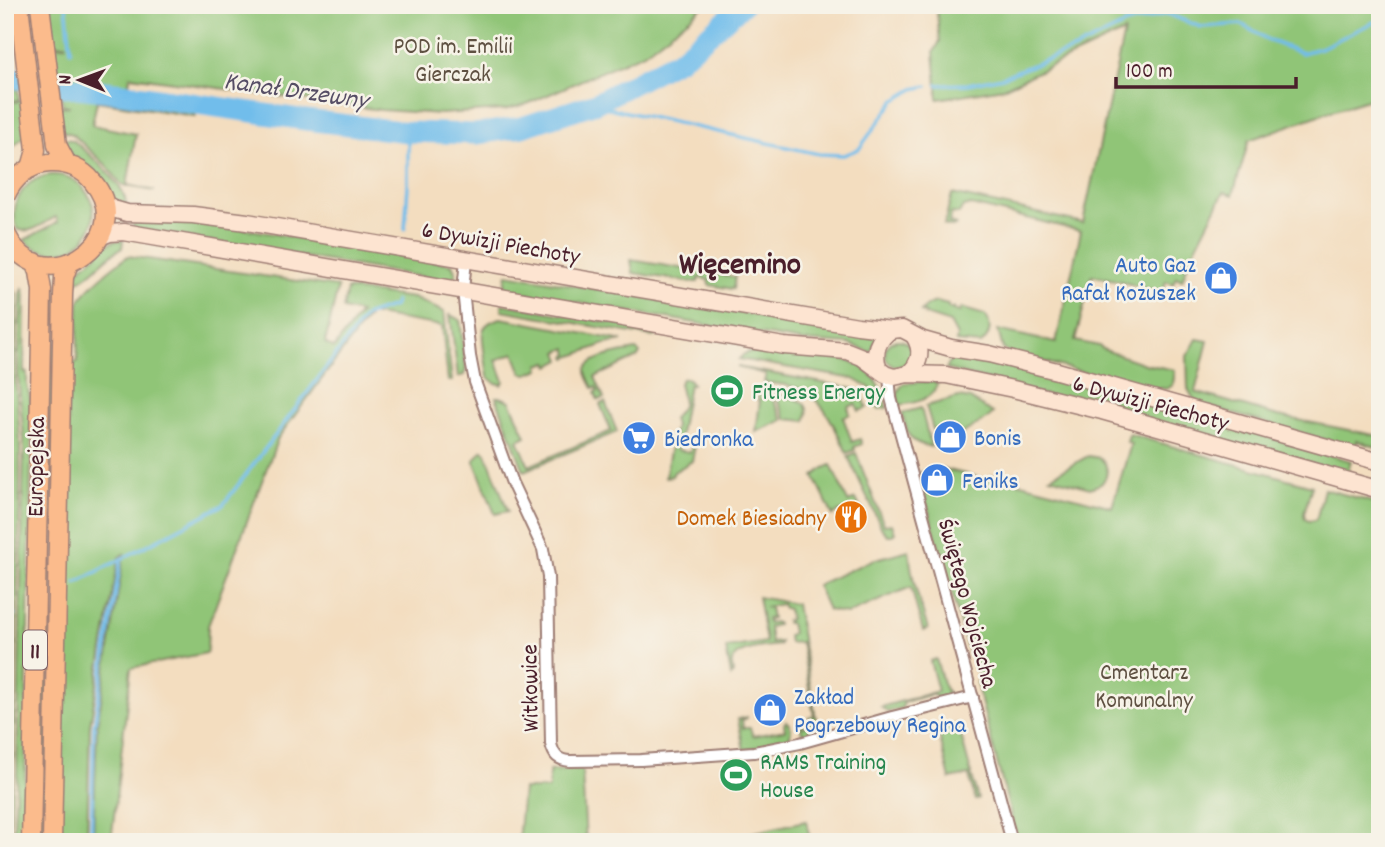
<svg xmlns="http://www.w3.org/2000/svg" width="1385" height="847" viewBox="0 0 1385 847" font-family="Dekko,sans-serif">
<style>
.green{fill:#90c577;stroke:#6d7251;stroke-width:2}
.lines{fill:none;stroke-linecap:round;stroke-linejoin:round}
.stream{stroke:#71bdeb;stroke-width:3.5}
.river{stroke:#71bdeb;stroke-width:21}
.street-casing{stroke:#9e7e75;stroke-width:14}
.secondary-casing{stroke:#9e7e75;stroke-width:19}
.primary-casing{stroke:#9e7e75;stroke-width:21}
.street{stroke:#fff;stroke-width:10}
.secondary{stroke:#fde4d1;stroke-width:16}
.primary{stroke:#fbbb8c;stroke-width:18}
.labels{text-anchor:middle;stroke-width:5;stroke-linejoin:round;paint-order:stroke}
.shield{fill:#f7f3e8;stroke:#7e5f64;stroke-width:2}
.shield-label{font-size:23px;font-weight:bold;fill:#4a1f2b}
.park-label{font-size:24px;fill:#5f5142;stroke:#f7f3e8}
.street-label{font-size:24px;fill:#4a1f2b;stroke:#f7f3e8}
.shop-label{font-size:24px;fill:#366cbe;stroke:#f7f3e8;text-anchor:start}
.leisure-label{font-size:24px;fill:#27864d;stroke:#f7f3e8;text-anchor:start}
.food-label{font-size:24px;fill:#c56008;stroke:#f7f3e8;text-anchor:end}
.water-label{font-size:26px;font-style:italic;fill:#564e65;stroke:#f7f3e8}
.district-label{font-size:32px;font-weight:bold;fill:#4a1f2b;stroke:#f7f3e8}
</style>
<rect width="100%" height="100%" fill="#f7f3e8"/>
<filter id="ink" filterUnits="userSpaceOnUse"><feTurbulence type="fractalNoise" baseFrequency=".0143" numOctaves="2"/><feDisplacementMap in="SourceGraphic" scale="14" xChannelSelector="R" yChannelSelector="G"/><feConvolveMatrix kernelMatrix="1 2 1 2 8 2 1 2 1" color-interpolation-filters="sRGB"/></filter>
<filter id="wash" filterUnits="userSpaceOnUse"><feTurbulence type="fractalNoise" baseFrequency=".00686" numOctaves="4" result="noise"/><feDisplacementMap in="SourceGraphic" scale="28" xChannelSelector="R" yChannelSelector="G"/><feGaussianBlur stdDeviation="1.57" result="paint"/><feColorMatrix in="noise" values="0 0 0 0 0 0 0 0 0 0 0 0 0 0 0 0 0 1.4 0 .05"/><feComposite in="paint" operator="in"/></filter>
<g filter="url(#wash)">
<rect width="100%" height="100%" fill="#f3ddbf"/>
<g class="green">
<polygon points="46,5 704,5 692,16 644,53 527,104 504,110 441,114 381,110 130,76 128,91 59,82 54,46 66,45 66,44 51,44"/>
<path d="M936 5H1380V96L1325 113 1249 140 1233 195 1224 192 1189 261 1182 280 1176 277 1173 284 1166 281 1162 294 1120 281 1092 275 1075 341 1099 346 1102 349 1145 364 1175 370 1173 385 1167 389 1158 388 1156 392 1008 352 1003 349 998 330 1056 343 1081 231 971 205 963 207 959 214 951 213 949 223 956 225C953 229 948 226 944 225L952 194 1083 223 1124 32 1003 88 938 99 934 52 940 41Z"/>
<polygon points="7,87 18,89 19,100 13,101 13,102 24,101 28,136 22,138 5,155"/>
<polygon points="60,92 79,95 120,97 197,108 195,116 97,101 92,125 136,134 127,185 155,191 126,186 121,184 106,165 72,134 62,131 59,107 70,106 63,105"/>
<path d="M68 139 74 141C89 154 127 185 126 206L113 198 103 181 94 170 72 156 63 140Z"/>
<path d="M49 175C63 174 75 178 84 189 116 227 63 276 24 240L58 222 56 217C43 223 31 235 17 229 9 203 23 180 49 175Z"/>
<polygon points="134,219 210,223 452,264 456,273 453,279 447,281 133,228"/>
<path d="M123 240 122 248C104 256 92 278 72 283V277L76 271 90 261 106 245 114 241Z"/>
<path d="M128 256 338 287 325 343 334 348 360 313 343 309 347 289 413 298 444 312 452 381H448L442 326 370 314 278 438 208 626 207 653 131 668 111 842H93L97 726 124 554 119 557 90 725 87 842H59L64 586C70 566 71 550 65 531L67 410 73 363 77 362 79 303C83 290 116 264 128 256Z"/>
<polygon points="631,260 735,277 733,289 709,285 709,280 699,278 698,282 689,282 633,273"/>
<polygon points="507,274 878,336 871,352 849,344 801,341 504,290"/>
<polygon points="5,280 15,291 17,298 15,374 20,440 20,483 13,769 9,842 5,842"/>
<polygon points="23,289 25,294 24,372 27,373 27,384 32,408 24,842 13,842 17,769 24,440 18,374 21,294"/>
<polygon points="48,295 56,295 45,842 37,842"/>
<path d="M936 302 948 305V308L952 309 954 306 953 310 960 312 961 308 985 315C993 325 990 337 981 344L956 342 957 336 950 323 925 315 926 313 921 312 927 305Z"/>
<polygon points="502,304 656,331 657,335 654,337 502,310"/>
<polygon points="450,315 460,320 466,369 464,375 458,377"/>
<path d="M501 318 623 341 605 344 567 358 566 356 569 354 567 348 558 352 561 360 550 366 548 362 539 365 540 369 528 374 522 373 514 353 496 360 504 381 502 385 494 382 488 377C487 367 481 340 483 331 485 323 493 320 501 318Z"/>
<polygon points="1197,339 1208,341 1195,392 1278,416 1374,435 1380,436 1380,443 1376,447 1357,441 1355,448 1202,405 1193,398 1188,389 1187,356"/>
<circle cx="898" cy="353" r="13"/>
<path d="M636 350 640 353 638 357 595 377 604 398 598 400 595 393 598 391 596 387 593 388C591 384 587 377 586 372 585 357 625 352 636 350Z"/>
<path d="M750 352C766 353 783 355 799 355 825 356 856 356 874 378 881 386 884 398 887 408L878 409 870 388 854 379 739 359 744 354Z"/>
<polygon points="953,356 973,358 1096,388 1351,461 1347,474 946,369"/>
<path d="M737 367 850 388C861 392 864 397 867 408L859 411 856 404 848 407 850 414 843 417 852 442 860 439 862 444 854 447 855 450 847 453C835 428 825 399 797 388 787 384 775 384 764 382L766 374Z"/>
<path d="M686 378 690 380 692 384H689L677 450 690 452 692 446H695L692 461 674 472 672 476 665 477 675 425 673 419C687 402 683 403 679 383L682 379Z"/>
<path d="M938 381C934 400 916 403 899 405 896 395 897 389 905 383Z"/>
<polygon points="759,392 770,394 783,420 756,432 760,401 758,401"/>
<path d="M775 395C790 397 815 399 805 421L786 419Z"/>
<polygon points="500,397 510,401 526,436 518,440 529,466 611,431 600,404 605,402 617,432 524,471 496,397"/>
<polygon points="959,397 970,399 993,413 988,418 958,436 953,429 941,436 945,444 938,447 926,406"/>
<path d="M921 408 931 447C907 442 908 435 902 413Z"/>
<polygon points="1129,434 1312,486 1304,513 1305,519 1309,521 1315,520 1317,517 1324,489 1380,504 1380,842 1018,842 976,682 979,680 973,656 969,655 918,473 945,469 989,480 991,475 1112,507 1131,444 1127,442"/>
<polygon points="483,450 486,453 508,511 495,514 474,460"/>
<polygon points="856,453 884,525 892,524 895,533 892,535 888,535 882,529 848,456"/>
<path d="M1088 456 1100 458C1109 466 1109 475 1101 484L1090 488 1050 477Z"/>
<polygon points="831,465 848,502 856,499 865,518 855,523 848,510 842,512 840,511 833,516 814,476 824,468"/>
<path d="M909 550C911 577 920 604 928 629L923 631 911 587 847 614 828 610 817 585 872 560Z"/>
<path d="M758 597 796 604 817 724 829 721V729C814 733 798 742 800 719L802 721 803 727 808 726 809 717 814 716 801 642 789 643 788 636 792 633 790 623H787L786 621 790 619 788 609 784 608 782 604 765 607 770 608 772 618 767 619 768 623 775 622 777 624V625L769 627 771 643 780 642 779 645C768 647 735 648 732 662 731 665 733 670 733 673L731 676 726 648 766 642Z"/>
<polygon points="936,659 943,683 949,696 937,699 933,694 904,702 902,708 887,712 881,707 938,691 930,661"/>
<path d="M747 717V718L742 720 743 728H750L753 736 785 730 784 724 786 721C792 726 792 733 788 740L744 750 738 719Z"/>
<polygon points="958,724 978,799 975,800 969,775 950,779 938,730"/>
<polygon points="582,769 586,842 518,842 523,789 549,789 549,771"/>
<polygon points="806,821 811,842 712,842 796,823"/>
</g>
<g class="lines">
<g class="stream">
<polyline points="66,5 71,51"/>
<polyline points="937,85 968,84 1002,77 1077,48 1126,24 1167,14 1201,27 1241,24 1270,41 1302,53 1323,47 1380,19"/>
<polyline points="596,103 599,106 819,154 844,155 859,149 894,101 914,89 927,86"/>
<polyline points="405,229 408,185 408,132"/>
<polyline points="76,583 223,505 365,316 394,306 395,301"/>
<polyline points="6,619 14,615"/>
<polyline points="91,842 94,726 121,559"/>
</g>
<g class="river">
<polyline points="5,77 19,79"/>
<polyline points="59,86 122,93 306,120 408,132 476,134 522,127 596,103 680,59 743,5"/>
</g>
</g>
</g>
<g filter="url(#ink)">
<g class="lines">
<g class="street-casing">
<g id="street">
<path d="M466 260 463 290 470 356 475 382 512 483 543 549 548 577 551 744C554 756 558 760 570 761L641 760 754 752 800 743 892 717 973 697"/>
<polyline points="889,376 891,398 1012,842"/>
</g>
</g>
<g class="secondary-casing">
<g id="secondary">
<polyline points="104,204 113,209 127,213 193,215 247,222 858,326 891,330 902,329 923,340 951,348 989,354 1057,371 1380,462"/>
<polyline points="99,237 110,233 124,232 784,346 847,351 862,357 885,374 894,377 908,374 946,375 1013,389 1102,411 1380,490"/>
<path d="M878 367C873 351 878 339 891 330"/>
<path d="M908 374C921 363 923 350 914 336"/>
</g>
</g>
<g class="primary-casing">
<g id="primary">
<polyline points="19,5 36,150 31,168"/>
<polyline points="40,5 57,145 67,164"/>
<path d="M5 197C13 178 29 164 50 163 67 162 83 169 93 182 142 241 37 308 5 231"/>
<polyline points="31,842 42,290 39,272 35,262"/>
<polyline points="52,842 63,295 64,277 69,263"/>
</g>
</g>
<use href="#street" class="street"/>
<use href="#secondary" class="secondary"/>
<use href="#primary" class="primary"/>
</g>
</g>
<defs>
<g id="shop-disc" transform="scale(1.75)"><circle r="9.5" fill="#3f7fe0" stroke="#f7f3e8"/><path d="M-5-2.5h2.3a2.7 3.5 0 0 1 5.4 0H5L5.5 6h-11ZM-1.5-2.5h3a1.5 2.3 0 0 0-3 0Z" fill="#fff"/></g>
<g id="stadium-disc" transform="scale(1.75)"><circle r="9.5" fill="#2e9e5b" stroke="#f7f3e8"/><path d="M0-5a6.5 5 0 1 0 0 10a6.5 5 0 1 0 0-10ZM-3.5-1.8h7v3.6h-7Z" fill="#fff"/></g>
<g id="supermarket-disc" transform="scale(1.75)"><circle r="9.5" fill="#3f7fe0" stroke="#f7f3e8"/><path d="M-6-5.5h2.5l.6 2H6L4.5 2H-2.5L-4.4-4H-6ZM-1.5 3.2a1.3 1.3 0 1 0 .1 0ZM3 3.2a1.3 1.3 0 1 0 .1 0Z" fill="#fff"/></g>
<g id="restaurant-disc" transform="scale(1.75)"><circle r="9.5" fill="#e8710a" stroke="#f7f3e8"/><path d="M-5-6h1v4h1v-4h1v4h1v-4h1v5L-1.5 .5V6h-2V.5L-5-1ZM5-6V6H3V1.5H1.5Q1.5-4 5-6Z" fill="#fff"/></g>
</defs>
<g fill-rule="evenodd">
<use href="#shop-disc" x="1221" y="278"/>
<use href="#stadium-disc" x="727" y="391"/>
<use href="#shop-disc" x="950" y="437"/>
<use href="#supermarket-disc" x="639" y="438"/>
<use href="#shop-disc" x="937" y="480"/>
<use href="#restaurant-disc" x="851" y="517"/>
<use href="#shop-disc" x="770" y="710"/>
<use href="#stadium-disc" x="736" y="775"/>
</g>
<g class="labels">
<rect class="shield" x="23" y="630.5" width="24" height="39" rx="5"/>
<g class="shield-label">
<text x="35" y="658">11</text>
</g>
<g class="park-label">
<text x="453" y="53">POD im. Emilii<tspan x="453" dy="28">Gierczak</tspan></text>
<text x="1144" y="679">Cmentarz<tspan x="1144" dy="28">Komunalny</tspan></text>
</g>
<g class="street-label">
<text transform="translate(501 242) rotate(10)" y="8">6 Dywizji Piechoty</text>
<text transform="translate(1151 402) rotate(15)" y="8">6 Dywizji Piechoty</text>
<text transform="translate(35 467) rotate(-89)" y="8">Europejska</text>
<text transform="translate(969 603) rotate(75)" y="8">Świętego Wojciecha</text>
<text transform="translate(529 688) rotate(-91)" y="8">Witkowice</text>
</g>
<g class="shop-label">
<text x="1196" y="272" text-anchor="end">Auto Gaz<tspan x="1196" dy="28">Rafał Kożuszek</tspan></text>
<text x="974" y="445">Bonis</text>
<text x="664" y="446">Biedronka</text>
<text x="962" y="488">Feniks</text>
<text x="794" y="704">Zakład<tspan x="794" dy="28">Pogrzebowy Regina</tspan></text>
</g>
<g class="leisure-label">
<text x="752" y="399">Fitness Energy</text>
<text x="760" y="769">RAMS Training<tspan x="760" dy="28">House</tspan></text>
</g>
<g class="food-label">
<text x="826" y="525">Domek Biesiadny</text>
</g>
<g class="water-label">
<text transform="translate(296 89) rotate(8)" y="9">Kanał Drzewny</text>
</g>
<g class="district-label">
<text x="740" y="273">Więcemino</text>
</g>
</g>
<rect width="1385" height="847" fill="none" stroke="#f7f3e8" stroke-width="28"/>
<g transform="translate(80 80) rotate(271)" stroke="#f7f3e8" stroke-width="5" paint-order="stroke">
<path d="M0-5L12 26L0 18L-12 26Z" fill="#4a1f2b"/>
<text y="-10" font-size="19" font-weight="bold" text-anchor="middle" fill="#4a1f2b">N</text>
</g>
<path d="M1116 77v10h180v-10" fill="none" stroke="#4a1f2b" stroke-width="3.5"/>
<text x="1126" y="77" font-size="21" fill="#4a1f2b" stroke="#f7f3e8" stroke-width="5" paint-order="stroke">100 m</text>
</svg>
